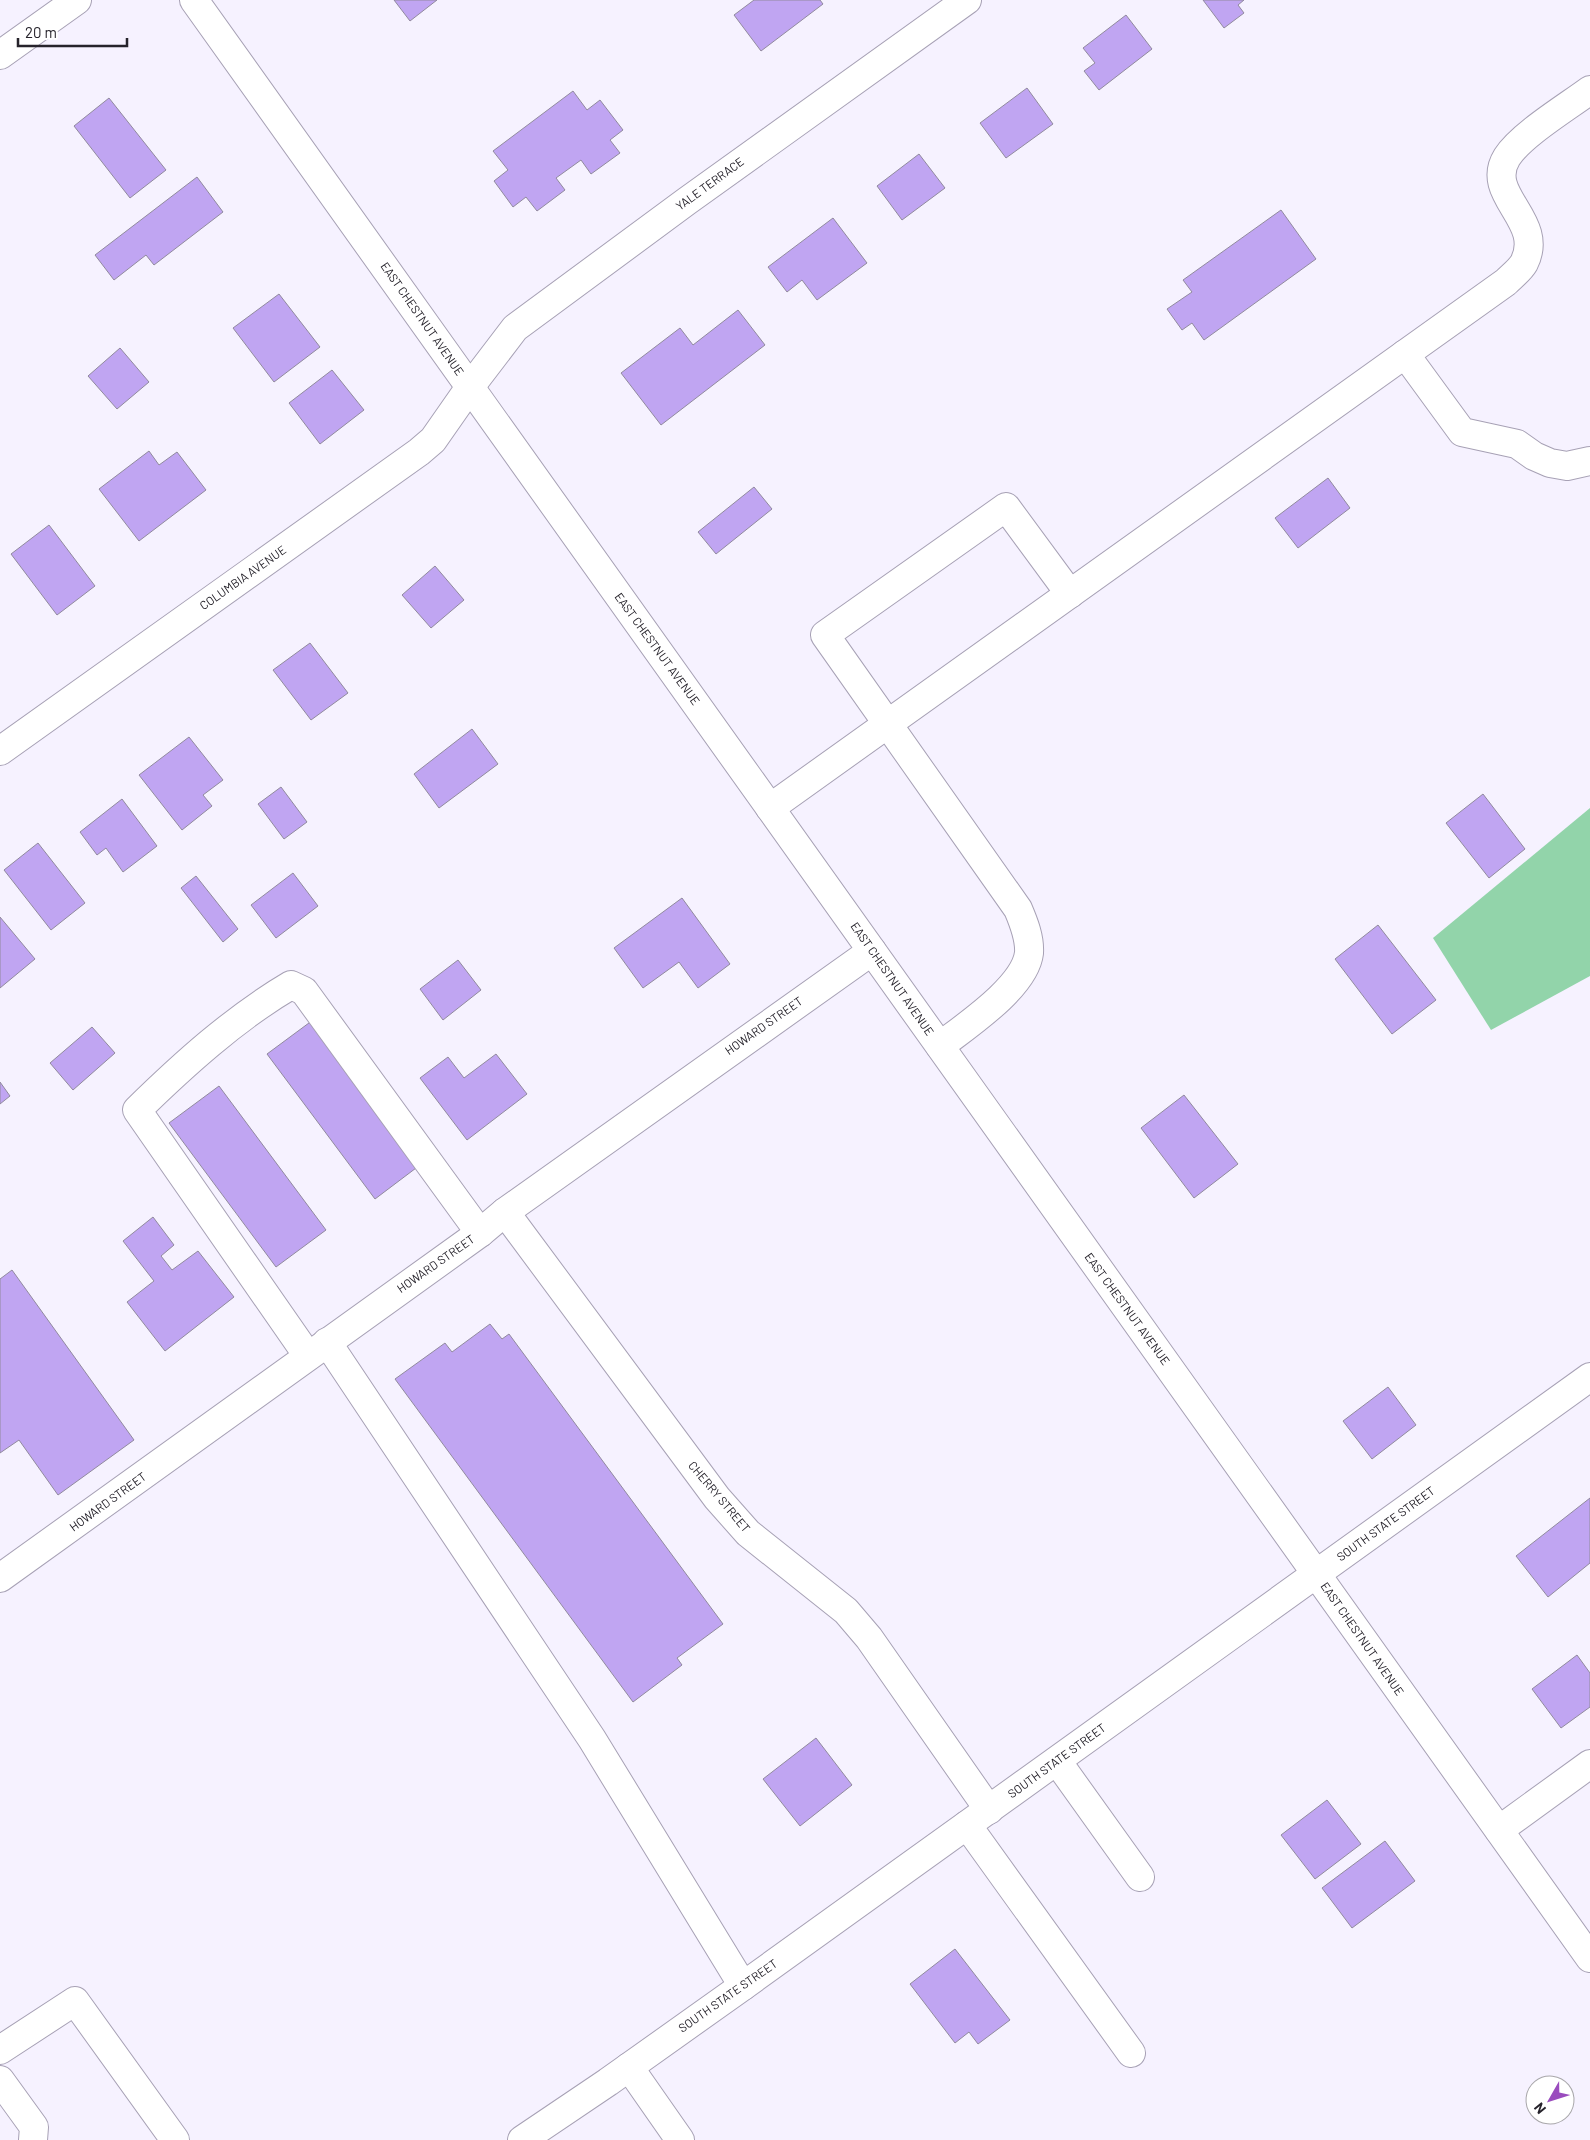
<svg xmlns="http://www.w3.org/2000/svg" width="1590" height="2140" viewBox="0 0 1590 2140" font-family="Barlow,sans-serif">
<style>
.green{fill:#92d4aa}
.building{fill:#c0a5f2;stroke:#918a9e}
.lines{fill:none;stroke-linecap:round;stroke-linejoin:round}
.minor-casing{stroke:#a7a1b5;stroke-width:30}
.minor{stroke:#fff;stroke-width:28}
.labels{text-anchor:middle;stroke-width:5;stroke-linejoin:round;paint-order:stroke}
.street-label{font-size:12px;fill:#26232b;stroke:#fff}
</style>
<rect width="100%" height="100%" fill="#f6f2ff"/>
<polygon class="green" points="1590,808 1590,976 1491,1030 1433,938"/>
<g class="building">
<polygon points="394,0 437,0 410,21"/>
<polygon points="754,0 820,0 823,4 761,51 734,15"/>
<polygon points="1203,0 1244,0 1238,5 1244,13 1224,28"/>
<polygon points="1126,15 1152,49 1099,90 1084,71 1095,63 1083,48"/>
<polygon points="1027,88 1053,124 1006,158 980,123"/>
<polygon points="573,91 587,110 600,100 623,130 610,140 620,153 591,174 581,160 556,178 565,190 537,211 526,197 513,207 494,181 508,170 493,151"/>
<polygon points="109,98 166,170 130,198 74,126"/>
<polygon points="919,154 945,188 902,220 877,186"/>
<polygon points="197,177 223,212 154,265 146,255 114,280 95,255"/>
<polygon points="1281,210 1316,259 1204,340 1192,323 1182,330 1167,309 1192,292 1183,280"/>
<polygon points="833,218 867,263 817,300 802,280 787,292 768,267"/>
<polygon points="279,294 320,347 274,382 233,328"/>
<polygon points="738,310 765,345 661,425 621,373 680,328 693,345"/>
<polygon points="120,348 149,382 117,409 88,376"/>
<polygon points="332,370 364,410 320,444 289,403"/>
<polygon points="149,451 159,465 177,452 206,490 139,541 99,489"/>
<polygon points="1328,478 1350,508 1298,548 1275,518"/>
<polygon points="754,487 772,509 716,554 698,532"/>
<polygon points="49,525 95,586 57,615 11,554"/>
<polygon points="435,566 464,600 431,628 402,595"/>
<polygon points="310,643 348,693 311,720 273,670"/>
<polygon points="472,729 498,764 439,808 414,774"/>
<polygon points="189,737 223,780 203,795 212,806 182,830 139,775"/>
<polygon points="281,787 307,822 284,839 258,804"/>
<polygon points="1483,794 1525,849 1489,878 1446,823"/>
<polygon points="122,799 157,846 123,872 106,848 97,855 80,832"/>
<polygon points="38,843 85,903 51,930 4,870"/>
<polygon points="293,873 318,906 276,938 251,905"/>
<polygon points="196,876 238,929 223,942 181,888"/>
<polygon points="682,898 730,964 698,988 679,962 643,988 614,948"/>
<polygon points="0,917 35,959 0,988"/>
<polygon points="1378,925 1436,1000 1392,1034 1335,959"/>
<polygon points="458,960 481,990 443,1020 420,989"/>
<polygon points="317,1017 424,1162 375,1199 267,1054"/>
<polygon points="92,1027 115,1053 73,1090 50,1063"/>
<polygon points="496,1054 527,1094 467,1140 420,1078 448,1057 464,1078"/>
<polygon points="0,1082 10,1096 0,1104"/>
<polygon points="219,1086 326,1230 276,1267 169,1123"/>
<polygon points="1184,1095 1238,1164 1194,1198 1141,1128"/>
<polygon points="153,1217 174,1245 161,1256 172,1270 198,1251 234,1297 165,1351 127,1302 154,1281 123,1241"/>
<polygon points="12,1270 134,1440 58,1495 19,1440 0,1453 0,1279"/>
<polygon points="490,1324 502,1339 509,1334 723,1624 677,1658 682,1665 633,1702 395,1379 445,1343 452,1352"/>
<polygon points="1388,1387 1416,1425 1372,1459 1343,1421"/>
<polygon points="1590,1498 1590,1563 1548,1597 1516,1556"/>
<polygon points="1577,1655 1590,1673 1590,1707 1561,1728 1532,1689"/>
<polygon points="816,1738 852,1785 800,1826 763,1779"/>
<polygon points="1327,1800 1361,1844 1315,1879 1281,1835"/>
<polygon points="1385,1841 1415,1881 1352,1928 1322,1888"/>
<polygon points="955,1949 1010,2020 978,2044 969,2032 955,2043 910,1984"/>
</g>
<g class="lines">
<g class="minor-casing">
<g id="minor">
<polyline points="194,0 1590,1958"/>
<polyline points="0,55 77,0"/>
<polyline points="1405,354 1462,432 1517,444 1534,456 1550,463 1567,466 1590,461"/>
<polyline points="0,751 419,452 433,440 470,387 515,328 687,201 967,0"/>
<path d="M770 808 1506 282C1512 276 1520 270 1524 263 1546 220 1483 195 1507 157 1521 135 1567 107 1590 90"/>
<path d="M940 1046C966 1026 1025 987 1029 953 1030 938 1024 923 1018 909L825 635 1006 507 1070 594"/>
<polyline points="505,1212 717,1498 748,1533 846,1611 869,1638 989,1810"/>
<polyline points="327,1342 592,1739 743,1986"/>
<path d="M308 1356 137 1110C184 1064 235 1018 291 985L304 991 480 1233"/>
<polyline points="0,1578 480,1233 505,1212 872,951"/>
<polyline points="1057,1761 1140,1877"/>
<polyline points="967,1825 1131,2053"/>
<polyline points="1499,1830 1590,1764"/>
<polyline points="0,2050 75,2001 175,2140"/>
<polyline points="629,2067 680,2140"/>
<polyline points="0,2080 34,2127 33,2140"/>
<polyline points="522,2140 608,2082 743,1986 1590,1377"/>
</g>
</g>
<use href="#minor" class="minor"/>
</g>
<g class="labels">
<g class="street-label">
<text transform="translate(710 184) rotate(-36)" y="4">YALE TERRACE</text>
<text transform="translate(422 319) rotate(55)" y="4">EAST CHESTNUT AVENUE</text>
<text transform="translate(243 578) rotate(-35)" y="4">COLUMBIA AVENUE</text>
<text transform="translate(657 649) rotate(54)" y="4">EAST CHESTNUT AVENUE</text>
<text transform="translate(892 979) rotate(55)" y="4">EAST CHESTNUT AVENUE</text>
<text transform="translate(764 1026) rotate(-35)" y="4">HOWARD STREET</text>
<text transform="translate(436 1264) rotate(-35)" y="4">HOWARD STREET</text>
<text transform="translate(1127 1309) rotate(54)" y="4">EAST CHESTNUT AVENUE</text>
<text transform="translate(719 1497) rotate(50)" y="4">CHERRY STREET</text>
<text transform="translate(108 1502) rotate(-36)" y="4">HOWARD STREET</text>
<text transform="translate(1386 1524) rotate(-36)" y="4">SOUTH STATE STREET</text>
<text transform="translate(1362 1639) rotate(55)" y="4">EAST CHESTNUT AVENUE</text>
<text transform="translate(1057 1761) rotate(-36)" y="4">SOUTH STATE STREET</text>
<text transform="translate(728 1996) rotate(-35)" y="4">SOUTH STATE STREET</text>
</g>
</g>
<g transform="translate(1550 2100) rotate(231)"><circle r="24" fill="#ffffff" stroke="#a8a7aa"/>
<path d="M0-4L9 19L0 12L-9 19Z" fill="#9a4cbe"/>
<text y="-8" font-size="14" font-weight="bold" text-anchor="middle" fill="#26232b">N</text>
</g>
<path d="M18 38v8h109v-8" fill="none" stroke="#26232b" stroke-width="2.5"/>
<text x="25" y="38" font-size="15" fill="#26232b" stroke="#ffffff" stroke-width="4" paint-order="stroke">20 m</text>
</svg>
